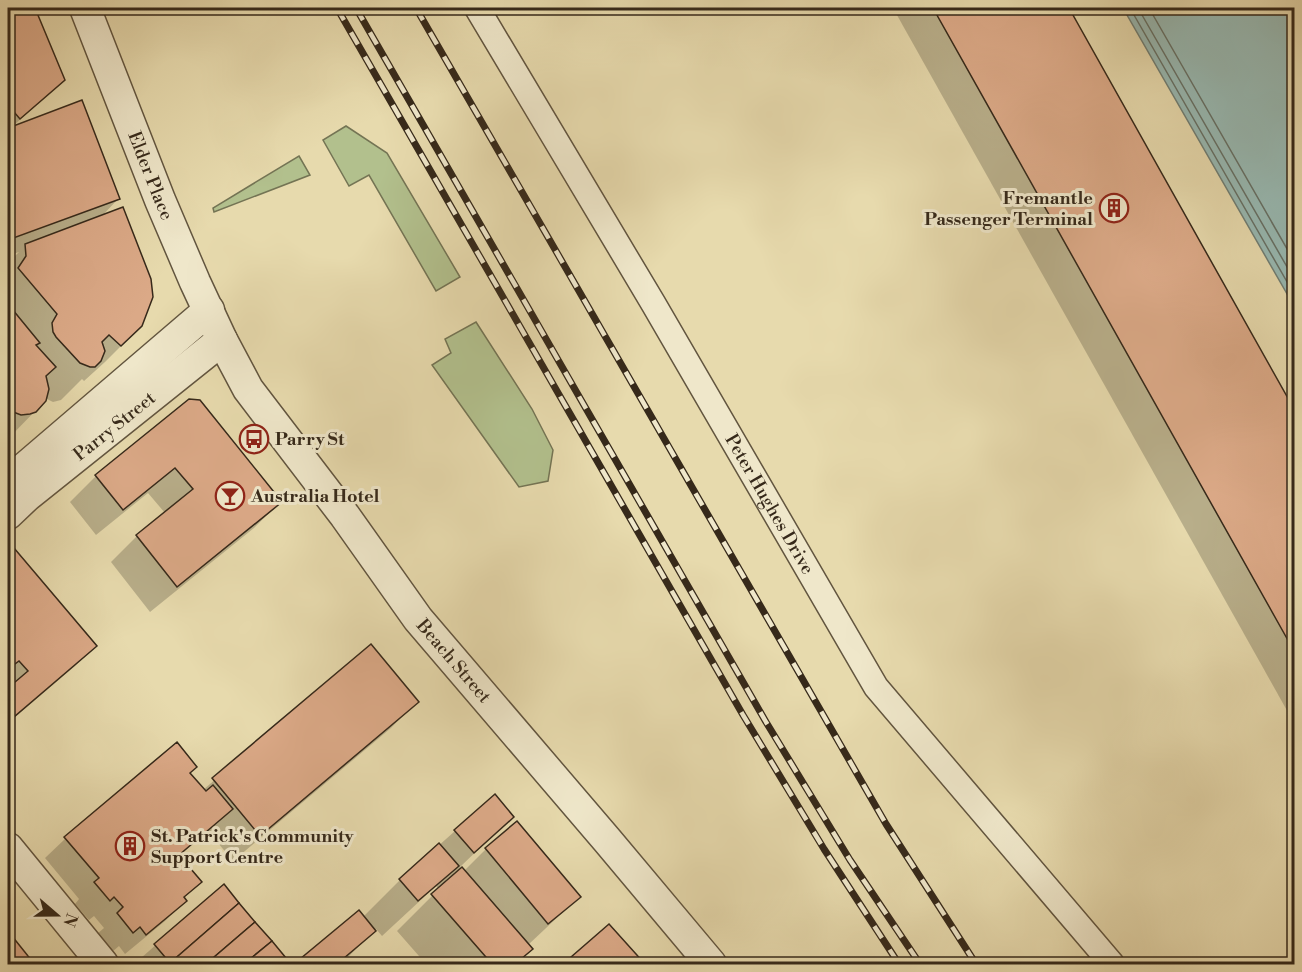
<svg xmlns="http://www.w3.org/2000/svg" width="1302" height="972" viewBox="0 0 1302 972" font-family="'Libre Bodoni',serif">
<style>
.green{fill:#b2c08d;stroke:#747454;stroke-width:1.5}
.water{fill:#98b9b2;stroke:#717f75;stroke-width:1.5}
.shadow{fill:#0003}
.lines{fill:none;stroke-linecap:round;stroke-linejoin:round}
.shore{stroke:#677166;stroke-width:1.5}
.building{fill:#dba987;stroke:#36291a;stroke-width:1.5}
.minor-casing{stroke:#62553f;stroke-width:27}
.tertiary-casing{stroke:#62553f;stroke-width:33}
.minor{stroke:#efe7ca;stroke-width:24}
.tertiary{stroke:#efe7ca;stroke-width:30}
.rail-casing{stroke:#36291a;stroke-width:7}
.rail{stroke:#efe7ca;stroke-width:4.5;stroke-dasharray:14;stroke-linecap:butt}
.labels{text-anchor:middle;stroke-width:6;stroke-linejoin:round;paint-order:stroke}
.street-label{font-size:18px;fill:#36291a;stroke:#efe7ca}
.poi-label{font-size:18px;font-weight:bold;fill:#36291a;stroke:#efe7ca;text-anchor:start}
</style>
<rect width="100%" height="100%" fill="#e7daad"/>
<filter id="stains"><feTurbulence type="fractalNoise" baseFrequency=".00333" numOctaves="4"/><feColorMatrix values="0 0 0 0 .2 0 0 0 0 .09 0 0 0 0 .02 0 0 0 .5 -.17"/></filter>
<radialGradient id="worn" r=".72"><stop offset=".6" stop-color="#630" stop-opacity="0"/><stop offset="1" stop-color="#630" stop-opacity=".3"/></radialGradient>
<g class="green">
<polygon points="346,126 387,153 460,277 436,291 369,175 349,186 323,140"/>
<polygon points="299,156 310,175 214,212 213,208"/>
<polygon points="476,322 532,409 553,450 548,481 519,487 432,365 451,353 445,339"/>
</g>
<polygon class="water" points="1123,8 1294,8 1294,306"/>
<g class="shadow">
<polygon points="8,8 34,8 64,79 12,127 118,199 101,217 141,326 105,362 84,381 82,379 61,400 53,402 45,398 40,406 8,439 8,263 19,252 8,256"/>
<polygon points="893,8 1067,8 1294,412 1294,723"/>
<polygon points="189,401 280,502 254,528 150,612 111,562 137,536 165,513 148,493 96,535 70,502 96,476"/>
<polygon points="14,550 95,646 75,666 8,723 8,556"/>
<polygon points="371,646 417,701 391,728 233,861 208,831 178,857 200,882 183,899 185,901 165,921 125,954 119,946 112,952 97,934 104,928 94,916 89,920 75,904 79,899 45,858 66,838 189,773 203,790"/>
<polygon points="512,817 460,867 464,871 486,849 579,897 528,945 531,949 515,964 426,964 397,931 439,889 436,886 382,936 376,929 341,964 297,964 359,912 363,917 400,880 455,831"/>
<polygon points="223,886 284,958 278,964 146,964 141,958"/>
<polygon points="609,926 643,964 566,964"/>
<polygon points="8,934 33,964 8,964"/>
</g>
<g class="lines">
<g class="shore">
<polyline points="1130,8 1294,294"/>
<polyline points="1138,8 1294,279"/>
<polyline points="1149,8 1294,261"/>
</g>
</g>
<g class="building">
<polygon points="8,8 35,8 65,80 20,119 8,105"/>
<polygon points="933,8 1069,8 1294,409 1294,651"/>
<polygon points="82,100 120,199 8,240 8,128"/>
<polygon points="123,207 151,279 153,297 142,326 121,346 109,335 102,342 105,351 101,361 95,367 90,367 80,363 56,337 53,332 52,323 57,314 18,268 26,256 25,244"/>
<polygon points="8,304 40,343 36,345 56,367 46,376 49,389 46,401 36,412 30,414 21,415 8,410"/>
<polygon points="189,399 200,400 282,502 177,587 136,535 193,489 175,468 123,510 95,475"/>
<polygon points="14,548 97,646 8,722 8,688 28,671 19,661 11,667 8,663 8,554"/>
<polygon points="371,644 419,702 260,836 212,778"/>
<polygon points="177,742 197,767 190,773 206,791 213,785 233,809 179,855 202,882 184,897 187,901 146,935 140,927 133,933 117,913 123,907 114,897 110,901 94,882 99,878 64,837"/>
<polygon points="495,794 514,817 474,853 454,830"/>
<polygon points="517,821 581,897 548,924 485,848"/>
<polygon points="439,843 459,866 418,901 399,879"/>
<polygon points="462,867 533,949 515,964 492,964 431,894"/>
<polygon points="224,884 239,903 170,963 154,944"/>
<polygon points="239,903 255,922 206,964 171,964 170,963"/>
<polygon points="359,910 376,931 337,964 294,964"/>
<polygon points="255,922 272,941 244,964 206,964"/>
<polygon points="609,924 645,964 563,964"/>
<polygon points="8,931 28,956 35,964 8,964"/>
<polygon points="272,941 286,958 279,964 244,964"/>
</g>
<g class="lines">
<g class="minor-casing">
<g id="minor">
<path id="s1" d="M477 8 653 303 876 687 1112 964"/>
</g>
</g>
<g class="tertiary-casing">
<g id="tertiary">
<path id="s2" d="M85 8 160 200 195 282 222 340 248 389 345 516 418 619 607 840 711 964"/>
<polyline points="8,482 209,310"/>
<path id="s3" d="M8 514 27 496 222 340"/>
<polyline points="8,848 103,964"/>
</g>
</g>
<use href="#minor" class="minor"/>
<use href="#tertiary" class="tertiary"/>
<g class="rail-casing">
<g id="rail">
<polyline points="337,8 743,715 824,849 899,964"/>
<polyline points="356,8 766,722 850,860 920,964"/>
<polyline points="416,8 886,824 976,964"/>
</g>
</g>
<use href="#rail" class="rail"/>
</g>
<defs>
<g id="building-ring" transform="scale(1.5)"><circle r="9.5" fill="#efe7ca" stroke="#8f2418" stroke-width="1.5"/><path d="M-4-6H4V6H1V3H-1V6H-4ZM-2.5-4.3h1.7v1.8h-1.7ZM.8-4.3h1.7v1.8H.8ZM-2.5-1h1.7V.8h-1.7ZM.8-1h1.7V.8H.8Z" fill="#8f2418"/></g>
<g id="bus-ring" transform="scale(1.5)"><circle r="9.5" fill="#efe7ca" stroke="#8f2418" stroke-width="1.5"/><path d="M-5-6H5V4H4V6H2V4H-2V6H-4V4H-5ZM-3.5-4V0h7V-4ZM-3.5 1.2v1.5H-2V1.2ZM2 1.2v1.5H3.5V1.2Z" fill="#8f2418"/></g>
<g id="bar-ring" transform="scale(1.5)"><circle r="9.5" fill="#efe7ca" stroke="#8f2418" stroke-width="1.5"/><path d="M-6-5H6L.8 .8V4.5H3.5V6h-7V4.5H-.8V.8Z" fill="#8f2418"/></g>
</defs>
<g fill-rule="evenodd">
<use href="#building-ring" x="1114" y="208"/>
<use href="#bus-ring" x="254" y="439"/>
<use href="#bar-ring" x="230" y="496"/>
<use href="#building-ring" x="130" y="846"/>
</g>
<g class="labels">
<g class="street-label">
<text dy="6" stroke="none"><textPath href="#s2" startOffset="180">Elder Place</textPath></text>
<text dy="6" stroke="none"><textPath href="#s3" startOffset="138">Parry Street</textPath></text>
<text dy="6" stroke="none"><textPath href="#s1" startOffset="576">Peter Hughes Drive</textPath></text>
<text dy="6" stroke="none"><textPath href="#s2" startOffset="756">Beach Street</textPath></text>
</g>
<g class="poi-label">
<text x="1093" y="204" text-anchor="end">Fremantle<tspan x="1093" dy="21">Passenger Terminal</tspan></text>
<text x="275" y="445">Parry St</text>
<text x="251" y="502">Australia Hotel</text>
<text x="151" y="842">St. Patrick's Community<tspan x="151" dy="21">Support Centre</tspan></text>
</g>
</g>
<rect width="1302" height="972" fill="none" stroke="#e7daad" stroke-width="30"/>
<rect x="9" y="9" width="1284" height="954" fill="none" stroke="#36291a" stroke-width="3"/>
<rect x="15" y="15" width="1272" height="942" fill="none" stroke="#36291a" stroke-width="1.5"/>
<g transform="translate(57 915) rotate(110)" stroke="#efe7ca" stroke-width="4.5" paint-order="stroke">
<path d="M0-4.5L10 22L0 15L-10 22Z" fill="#36291a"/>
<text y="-9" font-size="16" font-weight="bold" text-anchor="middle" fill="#36291a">N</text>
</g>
<rect width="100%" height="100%" filter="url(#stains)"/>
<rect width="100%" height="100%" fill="url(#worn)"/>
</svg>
